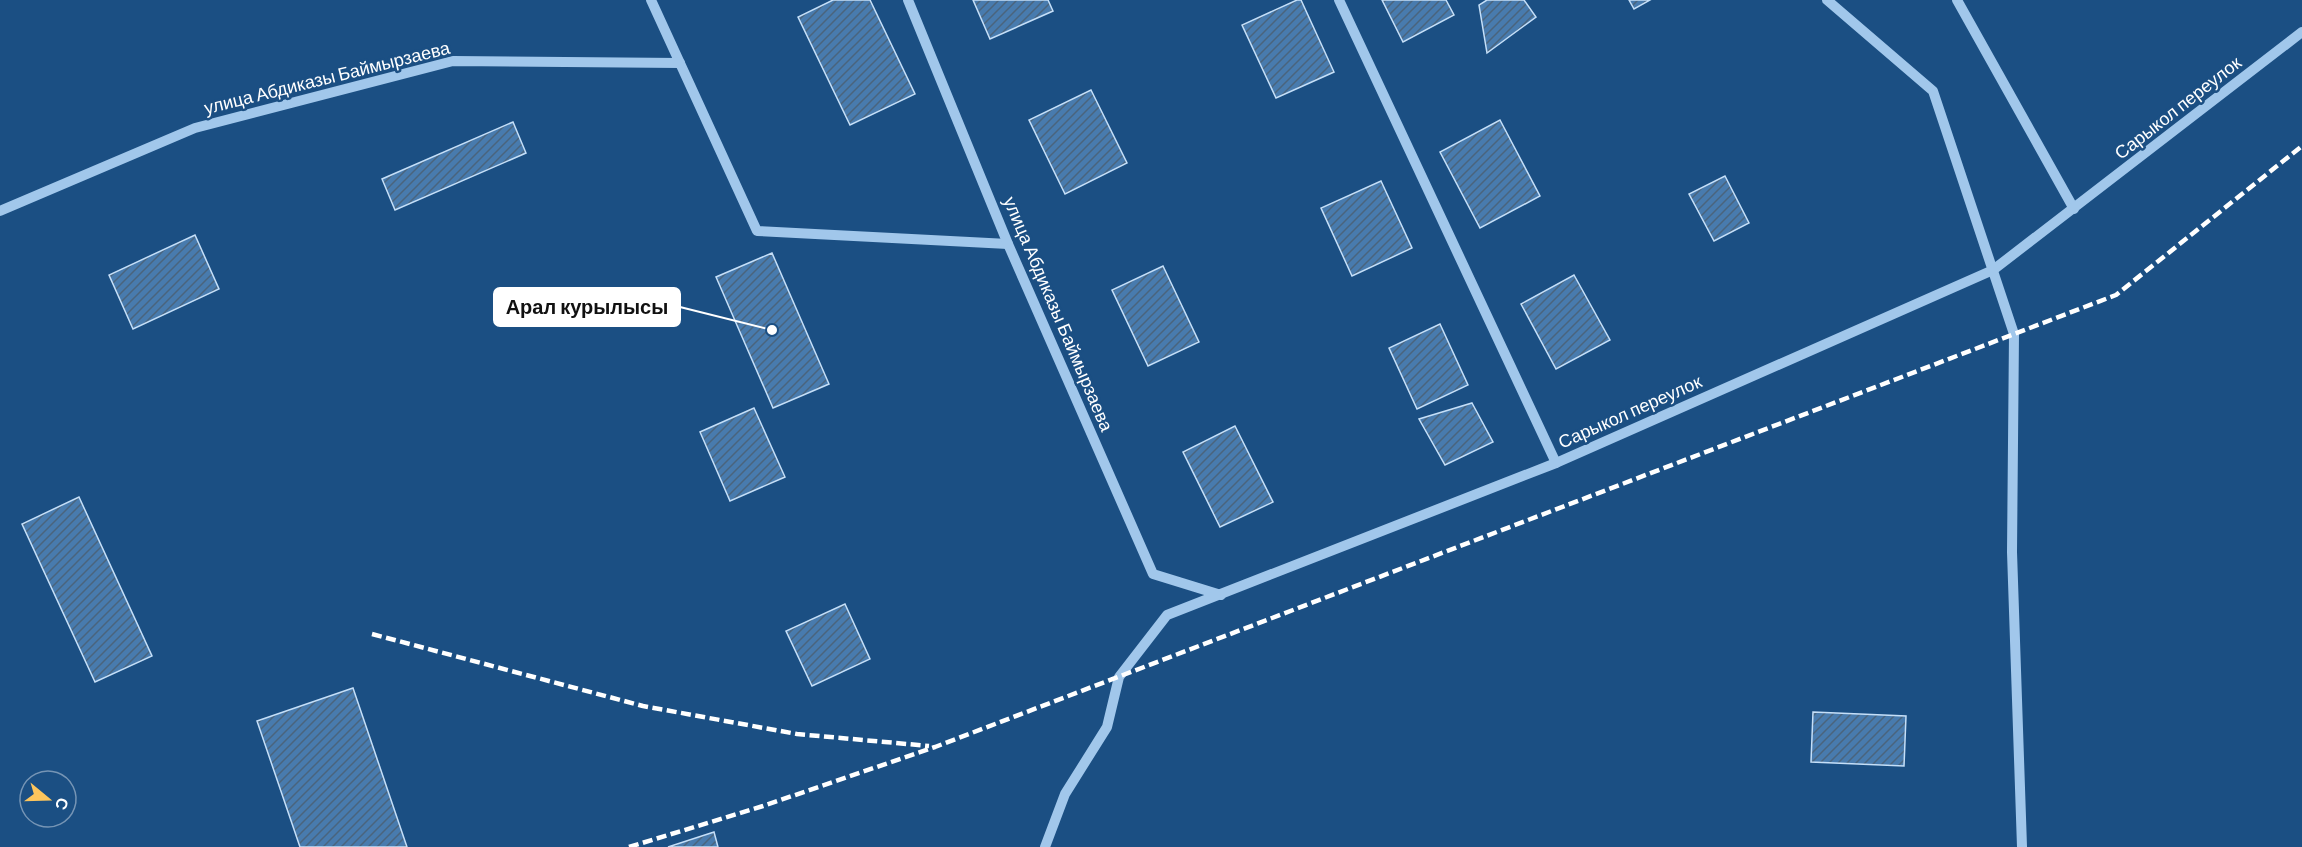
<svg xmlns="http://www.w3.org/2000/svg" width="2302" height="847" viewBox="0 0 2302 847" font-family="Barlow,sans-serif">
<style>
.building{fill:url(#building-hatch);stroke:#c5dff8;stroke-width:1.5}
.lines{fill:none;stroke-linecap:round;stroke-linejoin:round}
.minor{stroke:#a1c7eb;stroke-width:10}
.rail{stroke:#fff;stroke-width:4.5;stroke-dasharray:10 4.5;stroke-linecap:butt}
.labels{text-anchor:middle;stroke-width:5;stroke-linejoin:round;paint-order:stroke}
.street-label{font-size:18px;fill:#fff;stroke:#1b4f83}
.leader{fill:none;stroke:#fff;stroke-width:2}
.callout-dot{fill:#fff;stroke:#1b4f83;stroke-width:2}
.callout{fill:#fff;stroke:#fff;stroke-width:2}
.callout-label{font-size:20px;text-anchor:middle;font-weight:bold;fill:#111}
</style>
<defs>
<pattern id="building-hatch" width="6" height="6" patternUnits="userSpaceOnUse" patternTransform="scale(1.5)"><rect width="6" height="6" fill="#487bae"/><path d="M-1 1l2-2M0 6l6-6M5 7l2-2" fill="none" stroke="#4a647d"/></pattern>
</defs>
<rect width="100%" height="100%" fill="#1b4f83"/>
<g class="building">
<polygon points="833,0 870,0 915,94 850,125 798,17"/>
<polygon points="973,0 1048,0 1053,11 990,39"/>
<polygon points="1297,0 1301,0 1334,72 1276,98 1242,25"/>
<polygon points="1382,0 1446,0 1454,15 1403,42"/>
<polygon points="1487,0 1524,0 1536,17 1487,53 1479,5"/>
<polygon points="1629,0 1650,0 1634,9"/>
<polygon points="1091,90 1127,163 1065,194 1029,120"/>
<polygon points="1500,120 1540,196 1480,228 1440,152"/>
<polygon points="513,122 526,153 395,210 382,179"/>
<polygon points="1725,176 1749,223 1714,241 1689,194"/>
<polygon points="1381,181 1412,248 1352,276 1321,208"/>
<polygon points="195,235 219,289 133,329 109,275"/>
<polygon points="772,253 829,384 773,408 716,277"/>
<polygon points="1163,266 1199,342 1148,366 1112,290"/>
<polygon points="1574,275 1610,340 1556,369 1521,304"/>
<polygon points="1440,324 1468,385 1417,409 1389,348"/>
<polygon points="1472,403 1493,442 1445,465 1419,419"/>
<polygon points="754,408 785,477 730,501 700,432"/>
<polygon points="1235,426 1273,502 1220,527 1183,452"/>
<polygon points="79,497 152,656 95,682 22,524"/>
<polygon points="845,604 870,659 812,686 786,631"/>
<polygon points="353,688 407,847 300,847 257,721"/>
<polygon points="1813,712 1906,716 1904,766 1811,762"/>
<polygon points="714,832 718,847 668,847"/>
</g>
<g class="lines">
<g class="minor">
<polyline points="651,0 757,231 1008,244"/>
<polyline points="908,0 1008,244 1153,574 1221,595"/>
<polyline points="1339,0 1556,463"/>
<polyline points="1827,0 1933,91 2014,334 2012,552 2022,847"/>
<polyline points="1957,0 2074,209"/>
<polyline points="0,211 195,128 453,61 680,63"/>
<polyline points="1045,847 1065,794 1107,727 1119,677 1167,615 1556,463 1993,270 2302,32"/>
</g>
<g class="rail">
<polyline points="372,634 643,706 797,734 929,746"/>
<polyline points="629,847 763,806 935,747 2116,295 2302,146"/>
</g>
</g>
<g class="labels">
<g class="street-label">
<text transform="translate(327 78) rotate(-14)" y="6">улица Абдиказы Баймырзаева</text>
<text transform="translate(2178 108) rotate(-38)" y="6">Сарыкол переулок</text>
<text transform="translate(1058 314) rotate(67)" y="6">улица Абдиказы Баймырзаева</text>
<text transform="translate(1630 412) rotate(-24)" y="6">Сарыкол переулок</text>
</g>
</g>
<path class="leader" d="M772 330L680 307"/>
<circle class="callout-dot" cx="772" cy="330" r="6"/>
<rect class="callout" x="494" y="288" width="186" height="38" rx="6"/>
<g class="callout-label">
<text x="587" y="314">Арал курылысы</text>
</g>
<g transform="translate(48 799) rotate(109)"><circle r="28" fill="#1b4f83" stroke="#7695b5" stroke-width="1.5"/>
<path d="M0-4.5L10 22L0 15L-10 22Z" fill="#fcc55d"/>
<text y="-9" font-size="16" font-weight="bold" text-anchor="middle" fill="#ffffff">С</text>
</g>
</svg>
